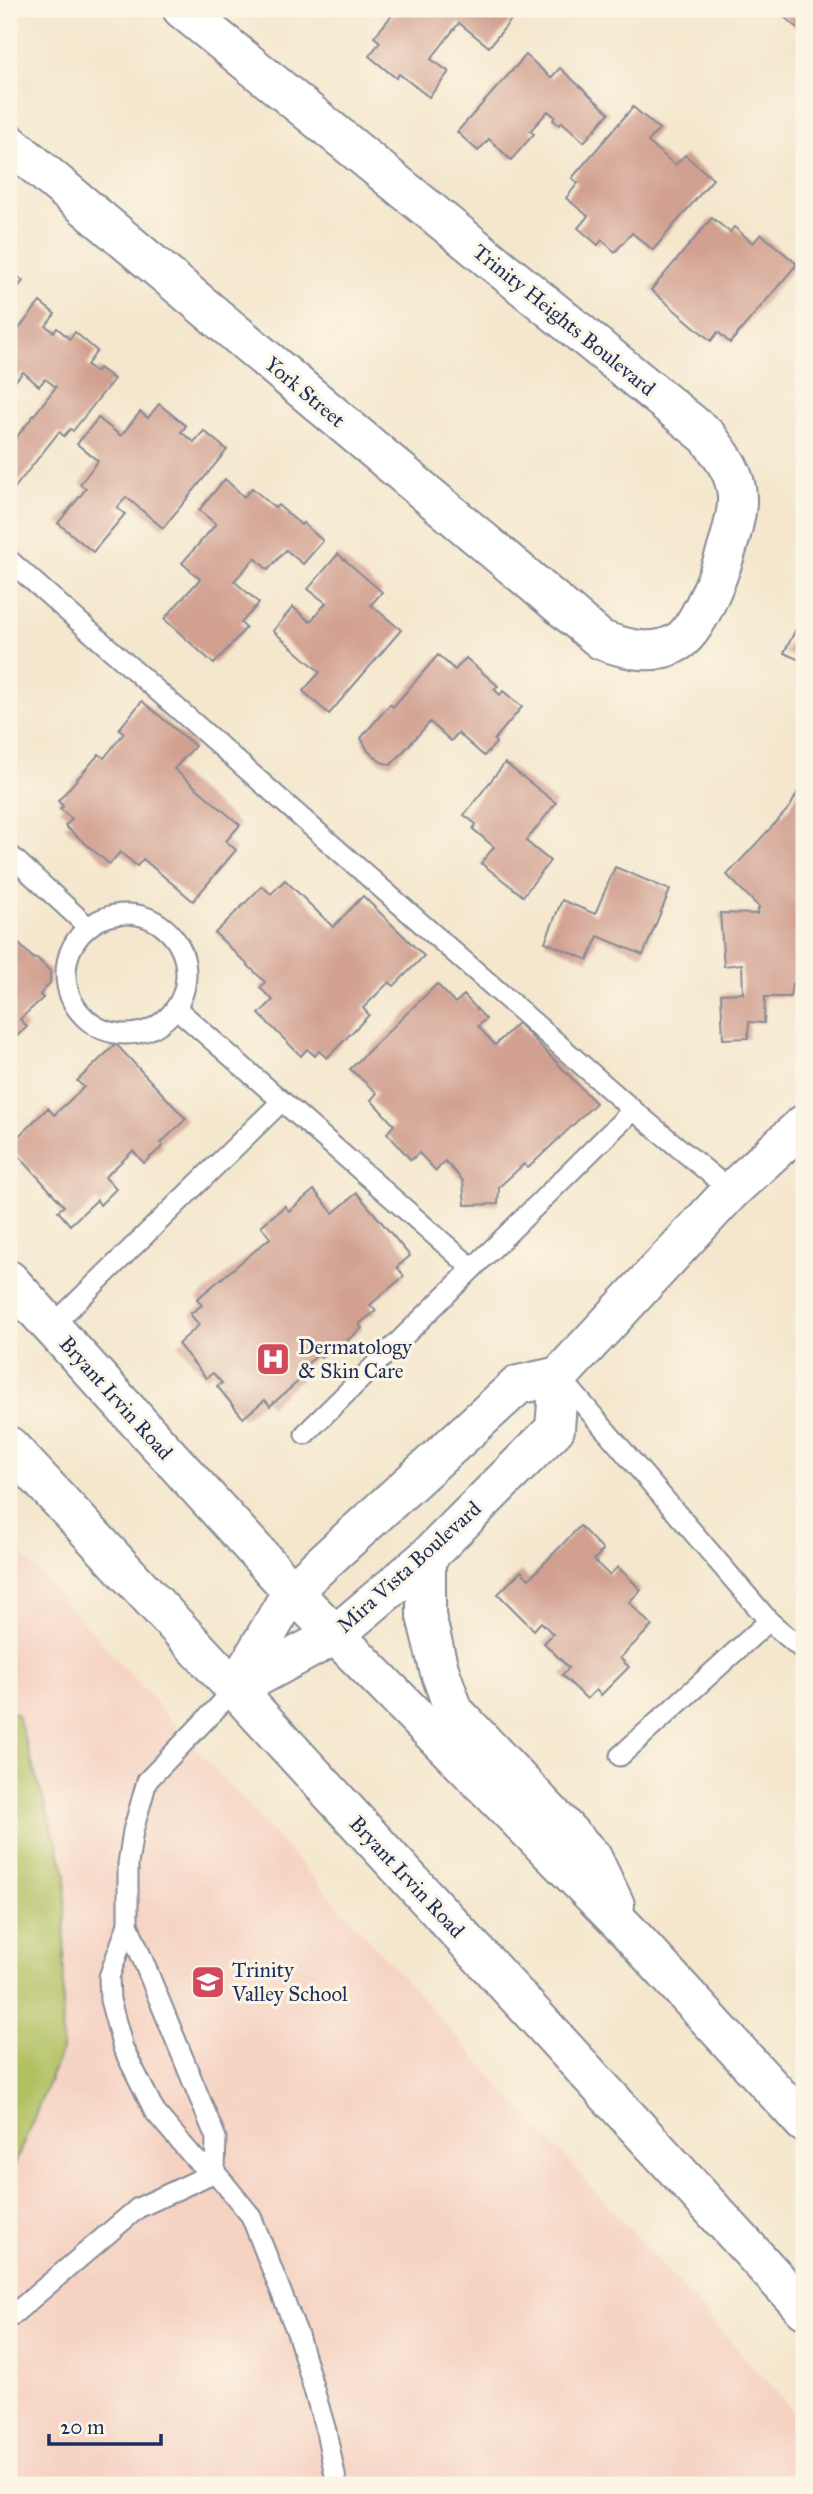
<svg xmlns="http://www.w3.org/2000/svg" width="813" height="2494" viewBox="0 0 813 2494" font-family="'IM FELL Great Primer',serif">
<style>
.built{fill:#f5d2c2}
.grass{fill:#b1c062;stroke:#667860;stroke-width:2}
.building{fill:#d2a091}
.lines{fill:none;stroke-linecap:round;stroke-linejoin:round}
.lane-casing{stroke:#888b96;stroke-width:23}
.street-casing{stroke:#888b96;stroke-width:42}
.secondary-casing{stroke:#888b96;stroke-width:42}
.lane{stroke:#fff;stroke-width:19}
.street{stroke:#fff;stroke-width:38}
.secondary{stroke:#fff;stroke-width:38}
.labels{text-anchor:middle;stroke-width:6;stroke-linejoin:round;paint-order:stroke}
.street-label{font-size:21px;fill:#1b2f5e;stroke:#fcf5e5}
.poi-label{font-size:21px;fill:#1b2f5e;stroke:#fcf5e5;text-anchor:start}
</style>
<rect width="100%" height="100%" fill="#fcf5e5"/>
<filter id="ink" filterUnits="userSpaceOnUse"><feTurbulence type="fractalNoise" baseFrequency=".0143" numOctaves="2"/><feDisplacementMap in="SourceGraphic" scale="14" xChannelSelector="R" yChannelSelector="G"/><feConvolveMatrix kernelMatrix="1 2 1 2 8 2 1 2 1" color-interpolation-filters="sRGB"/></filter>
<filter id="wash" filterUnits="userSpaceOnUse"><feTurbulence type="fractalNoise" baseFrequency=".00686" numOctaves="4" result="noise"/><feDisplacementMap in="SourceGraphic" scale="28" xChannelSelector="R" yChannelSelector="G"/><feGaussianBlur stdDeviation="1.57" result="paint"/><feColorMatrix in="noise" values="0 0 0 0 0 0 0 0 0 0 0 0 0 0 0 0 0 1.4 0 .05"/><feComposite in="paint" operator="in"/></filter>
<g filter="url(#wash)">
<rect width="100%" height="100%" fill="#f4e7cd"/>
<polygon class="built" points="9,1540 804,2423 804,2485 9,2485"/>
<polygon class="grass" points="9,1711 17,1714 66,1874 62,2050 9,2178"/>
<g id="blocks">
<g class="building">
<polygon points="397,9 520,9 489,47 459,23 431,59 449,72 429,97 399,74 396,78 369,56 380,42 374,37"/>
<polygon points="775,9 804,9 804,34"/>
<polygon points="526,55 551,78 560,68 609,113 584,142 562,122 559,125 553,120 555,117 548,111 530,131 534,134 511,160 489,139 478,151 457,132"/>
<polygon points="633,107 659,129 648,142 675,165 685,155 713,179 653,250 632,233 615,252 602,240 598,245 578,228 588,216 566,198 578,183 572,178"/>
<polygon points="712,218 730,232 734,227 753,243 761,234 797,264 730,343 718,332 711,341 651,290"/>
<polygon points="9,269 23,281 9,297"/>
<polygon points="40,302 55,314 46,326 54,332 57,328 70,339 75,332 97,351 87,365 96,372 99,368 114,379 73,431 70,429 64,436 59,432 9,495 9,434 15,439 56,387 45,379 39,386 23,372 12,385 9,382 9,341"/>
<polygon points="159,404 186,426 181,432 194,442 204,431 227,450 163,528 126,497 117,508 125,514 93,552 58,523 86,489 80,484 98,461 77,444 98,418 121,436 140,412 148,418"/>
<polygon points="225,479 244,497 252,488 275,508 278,505 301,525 303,523 323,541 303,564 286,550 268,570 255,558 234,581 259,603 241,623 246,628 214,664 164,619 200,579 182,563 216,524 199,510"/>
<polygon points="338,554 382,592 371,605 401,630 329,714 303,691 320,672 273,631 293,607 310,622 326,603 308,589"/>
<polygon points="797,627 804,631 804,662 784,653"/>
<polygon points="438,655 455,670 466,658 498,686 494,689 500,695 503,691 522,707 494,740 496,743 484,756 458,733 451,741 430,722 391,765 381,762 368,751 361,738 390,704 393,707"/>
<polygon points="142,701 195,746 174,769 240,825 226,841 236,850 193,901 143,859 137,866 120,852 110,864 108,863 65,826 72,819 60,809 63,806 58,801 99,754 104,758 124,733 119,729"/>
<polygon points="505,763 556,803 526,841 550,861 523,896 481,863 494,847 473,829 476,824 464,815"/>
<polygon points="804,771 804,977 800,983 792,984 790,997 765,997 764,1023 749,1022 748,1038 723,1039 721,994 743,993 742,964 724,966 720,913 757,914 759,907 727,875 790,807 803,782 800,781"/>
<polygon points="615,867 670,890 643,955 598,936 588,960 545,942 562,900 595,914"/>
<polygon points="285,880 333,927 363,896 424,956 394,986 389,982 363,1008 369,1015 327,1058 319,1051 315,1056 307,1049 301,1056 259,1014 273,1000 260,988 265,982 215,933 262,886 271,894"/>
<polygon points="9,935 10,935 34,959 37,958 50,971 50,983 40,995 43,998 20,1019 27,1027 9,1043"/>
<polygon points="437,984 455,1003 464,995 486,1019 478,1026 495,1045 518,1023 596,1103 528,1168 524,1164 499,1187 498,1204 465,1205 463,1181 445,1161 436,1171 419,1153 411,1160 387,1133 394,1125 371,1100 377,1093 350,1069"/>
<polygon points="116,1044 186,1119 161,1143 163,1146 144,1163 133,1151 105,1177 116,1189 100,1205 97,1200 70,1225 58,1211 64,1206 9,1145 48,1108 54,1115 84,1087 77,1081"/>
<polygon points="314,1190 333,1213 357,1193 410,1256 397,1267 404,1276 370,1305 376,1311 359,1324 362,1328 336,1350 333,1347 321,1357 319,1354 296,1373 301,1379 270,1406 265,1400 243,1418 217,1386 222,1383 213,1373 206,1378 178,1344 199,1325 190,1314 202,1305 197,1299 270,1238 261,1226 285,1206 289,1211"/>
<polygon points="580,1526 603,1550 594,1560 609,1575 618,1567 641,1590 629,1602 652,1626 620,1658 629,1667 601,1695 596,1690 587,1699 562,1675 569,1668 544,1643 553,1634 541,1622 534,1630 498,1594 521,1571 529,1579"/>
</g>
</g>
</g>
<g filter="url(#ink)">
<use href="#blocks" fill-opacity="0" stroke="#888b96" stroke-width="2"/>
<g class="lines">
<g class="lane-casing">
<g id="lane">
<polyline points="9,560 633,1110 731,1191"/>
<polyline points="9,854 87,926"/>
<circle cx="126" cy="974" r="60"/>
<polyline points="177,1009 472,1268"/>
<polyline points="51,1327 282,1101"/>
<polyline points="560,1377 769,1621 620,1756"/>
<polyline points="305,1434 633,1110"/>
<polyline points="769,1621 804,1651"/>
<polyline points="235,1689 147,1781 133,1831 128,1864 128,1924 109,1977 110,2000 123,2048 155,2112 183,2145 196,2160 215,2172 251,2216 298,2335 326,2431 337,2485"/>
<polyline points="128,1924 216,2138 215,2172"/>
<polyline points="9,2318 138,2208 215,2172"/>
</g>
</g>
<g class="street-casing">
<path id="street" d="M9 143 601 640C626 649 654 657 678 642 704 627 739 526 737 497 736 472 721 455 707 436L182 9"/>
</g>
<g class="secondary-casing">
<g id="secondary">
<polyline points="9,1280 292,1591 626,1929 804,2123"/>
<polyline points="9,1446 235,1689 804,2309"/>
<polyline points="426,1558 426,1616 439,1669 454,1711 592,1857 615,1905"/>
<polyline points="235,1689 292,1591 518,1385 559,1376 731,1191 804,1124"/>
<polyline points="235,1689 335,1635 426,1558 555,1429 559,1376"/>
</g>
</g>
<use href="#lane" class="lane"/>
<use href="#street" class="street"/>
<use href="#secondary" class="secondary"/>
</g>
</g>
<defs>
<g id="hospital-square" transform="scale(1.75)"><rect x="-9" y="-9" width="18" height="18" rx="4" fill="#d1495b" stroke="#fcf5e5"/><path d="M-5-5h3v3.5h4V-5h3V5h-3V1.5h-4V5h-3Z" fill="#fff"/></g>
<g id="school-square" transform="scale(1.75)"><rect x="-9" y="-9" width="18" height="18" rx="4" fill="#d1495b" stroke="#fcf5e5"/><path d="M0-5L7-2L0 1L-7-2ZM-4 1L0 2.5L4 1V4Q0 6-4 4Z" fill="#fff"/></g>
</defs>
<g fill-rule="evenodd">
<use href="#hospital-square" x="273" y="1359"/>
<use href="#school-square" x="208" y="1982"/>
</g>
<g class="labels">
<g class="street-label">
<text transform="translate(564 320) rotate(39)" y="7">Trinity Heights Boulevard</text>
<text transform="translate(305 392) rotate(40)" y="7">York Street</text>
<text transform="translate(116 1398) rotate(48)" y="7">Bryant Irvin Road</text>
<text transform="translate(409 1567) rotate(-42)" y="7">Mira Vista Boulevard</text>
<text transform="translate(407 1877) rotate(47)" y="7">Bryant Irvin Road</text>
</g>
<g class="poi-label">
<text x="298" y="1354">Dermatology<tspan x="298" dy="24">&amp; Skin Care</tspan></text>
<text x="232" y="1977">Trinity<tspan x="232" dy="24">Valley School</tspan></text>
</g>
</g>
<rect width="813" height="2494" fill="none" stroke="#fcf5e5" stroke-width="35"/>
<path d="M49 2434v10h112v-10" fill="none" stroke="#1b2f5e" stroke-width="3.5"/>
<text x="60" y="2434" font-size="21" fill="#1b2f5e" stroke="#fcf5e5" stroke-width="5" paint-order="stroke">20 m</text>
</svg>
